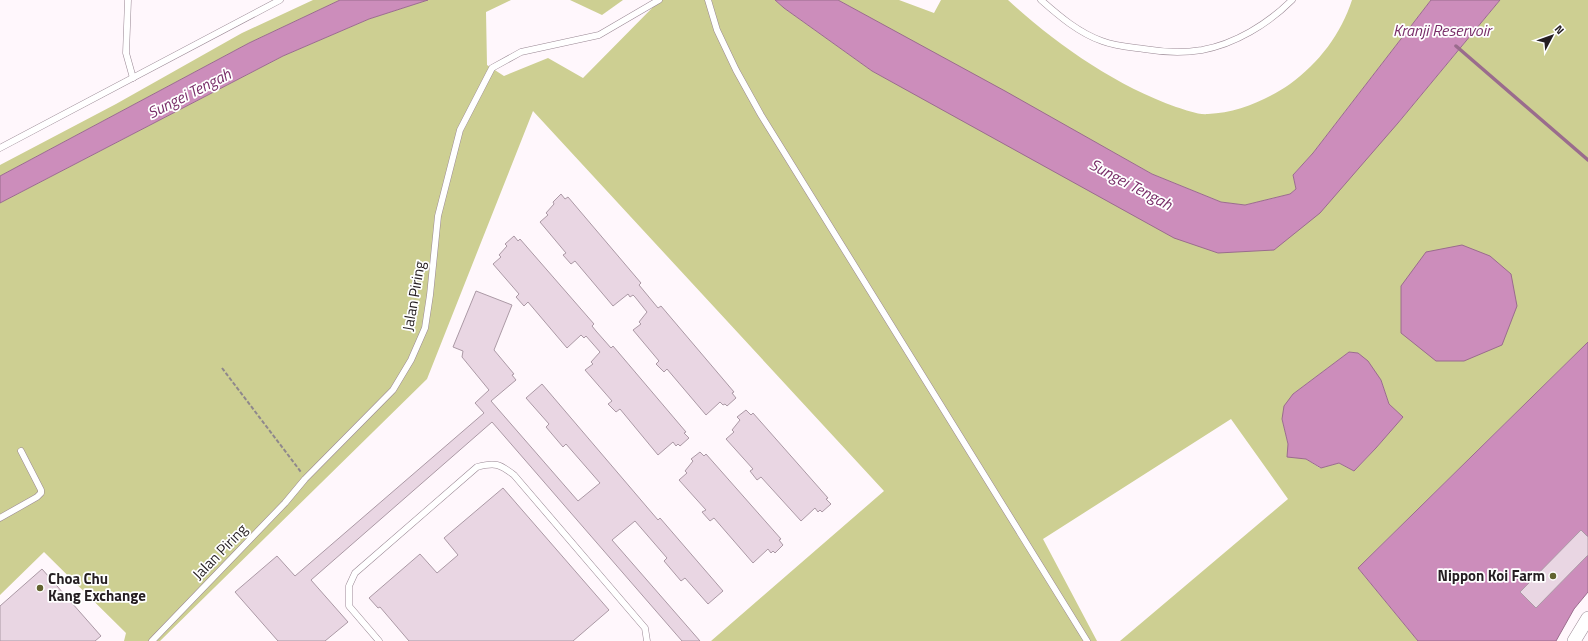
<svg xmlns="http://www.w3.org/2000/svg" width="1588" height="641" viewBox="0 0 1588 641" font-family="'Titillium Web',sans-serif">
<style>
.green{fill:#cdcf92;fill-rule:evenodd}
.water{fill:#cc8dbb;stroke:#9a6c8d}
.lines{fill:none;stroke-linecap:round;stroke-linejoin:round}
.stream{stroke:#9a6c8d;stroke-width:3.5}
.building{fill:#e9d6e3;stroke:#ab99a5}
.lane-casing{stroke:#998793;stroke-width:7}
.street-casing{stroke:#998793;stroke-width:14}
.path{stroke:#8f888c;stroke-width:2;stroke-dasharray:4 2;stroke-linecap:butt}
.lane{stroke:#fff;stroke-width:6}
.street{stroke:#fff;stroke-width:13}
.poi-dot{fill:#626330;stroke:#fff;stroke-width:1.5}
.labels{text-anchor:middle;stroke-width:3.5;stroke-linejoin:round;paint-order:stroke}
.street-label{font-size:15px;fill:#251e22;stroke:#fff}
.poi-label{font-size:15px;font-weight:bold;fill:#251e22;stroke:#fff;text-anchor:end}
.water-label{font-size:16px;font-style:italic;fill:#792e69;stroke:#fff}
</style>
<rect width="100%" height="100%" fill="#fff7fc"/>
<g class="green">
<polygon points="313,0 340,0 249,43 0,176 0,165 116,104 242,33"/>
<path d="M428 0H511L486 12 487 65 504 76 548 58 583 78 660 0H775L784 8 872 71 1218 253 1398 123 1500 0H1588V342L1358 568 1418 641H1120L1288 499 1231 419 1043 539 1097 641H711L884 491 533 111 427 379 160 641H124L126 633 44 552 0 595V203L283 56 369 19ZM1349 352 1358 353 1381 380 1389 404 1402 417 1376 448 1354 471 1339 463 1320 468 1306 459 1288 456V444L1282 419 1293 394Z"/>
<polygon points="570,0 623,0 602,15"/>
<path d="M838 0H899L934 13 941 0H1008C1054 43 1116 86 1176 107 1186 110 1198 115 1208 114 1237 113 1267 100 1290 84 1319 63 1341 34 1352 0H1431L1313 153 1293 175 1296 189 1290 194 1245 205 1221 202 1152 174Z"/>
</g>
<g class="water">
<polygon points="340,0 428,0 369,19 283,56 0,203 0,176 249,43"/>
<polygon points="775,0 838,0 1005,91 1152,174 1221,202 1245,205 1290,194 1296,189 1293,175 1313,153 1431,0 1500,0 1398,123 1320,213 1274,250 1218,253 1174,238 872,71 784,8"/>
<polygon points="1462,245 1490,256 1511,274 1517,306 1502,345 1464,361 1436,361 1401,333 1401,286 1426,252"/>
<polygon points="1588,342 1588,592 1574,609 1556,641 1418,641 1358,568"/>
<polygon points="1349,352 1358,353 1368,361 1381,380 1389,404 1403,417 1376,448 1354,471 1339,463 1321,468 1306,459 1287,457 1288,444 1282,419 1284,406 1293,394"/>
</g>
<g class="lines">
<polyline class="stream" points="1456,46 1588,160"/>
</g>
<g class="building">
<polygon points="561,194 565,199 568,197 641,283 639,285 658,308 661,306 734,392 732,393 736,398 727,406 725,404 723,405 720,402 706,415 667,369 664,372 656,364 659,361 633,330 641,324 639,322 647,312 635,297 633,295 630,297 628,294 613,306 575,261 571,264 563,255 566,253 540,222 548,215 546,213 554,204 553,202"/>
<polygon points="514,236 518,241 520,239 594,324 592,326 596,331 611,348 613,346 686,432 684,433 689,438 680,446 678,444 676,446 673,442 658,455 620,409 616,412 608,404 612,401 585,370 593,364 591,362 600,352 586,336 584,338 581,335 567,348 528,302 524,306 516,297 519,294 493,264 501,257 499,255 507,246 505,244"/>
<polygon points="476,291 512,305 494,350 514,374 512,375 516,380 491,401 578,501 600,483 566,444 563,447 546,427 549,424 526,398 542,384 658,520 660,518 723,591 708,604 685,578 681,581 664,561 667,558 635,521 612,540 700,641 682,641 492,422 311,580 348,622 325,641 278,641 235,592 277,556 295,576 484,413 475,403 489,390 462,357 463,351 453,347"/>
<polygon points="746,410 751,415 753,413 828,498 826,499 831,504 822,512 820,510 818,512 815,508 801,521 761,477 757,480 750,471 753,469 726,439 734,432 732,430 740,420 737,417"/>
<polygon points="700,452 704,456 706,454 781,539 779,540 783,545 775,553 773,551 771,553 768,549 753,563 714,518 710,521 702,512 706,510 679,480 687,473 685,471 693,461 691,459"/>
<polygon points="503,488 609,610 573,641 409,641 380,607 378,608 369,598 420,554 437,573 458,555 444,538"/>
<polygon points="1581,530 1588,537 1588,555 1536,608 1520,592"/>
<polygon points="42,569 101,636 95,641 0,641 0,606"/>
</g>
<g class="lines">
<g class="lane-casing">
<g id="lane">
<polyline points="128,0 126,53 133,78"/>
<polyline points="708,0 717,30 736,70 761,115 1087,641"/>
<path d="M1041 0C1059 16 1079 33 1102 41 1115 46 1129 47 1144 49 1162 52 1183 53 1202 50 1235 44 1268 24 1292 0"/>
<polyline points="0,148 280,0"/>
<polyline points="0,518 37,497 41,493 41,490 21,451"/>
<polyline points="152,641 285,503 305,479 393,390 411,360 425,328 430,295 438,216 460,130 492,68 521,52 599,35 659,0"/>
<path d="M379 641 349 606V586L355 573 477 467C495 462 500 464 514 475L645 628 647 641"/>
</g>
</g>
<g class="street-casing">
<polyline id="street" points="1574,641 1588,618"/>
</g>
<polyline class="path" points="222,368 301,472"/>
<use href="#lane" class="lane"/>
<use href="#street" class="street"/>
</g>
<g class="poi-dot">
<circle cx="1553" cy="576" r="4"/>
<circle cx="40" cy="588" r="4"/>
</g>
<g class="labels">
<g class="street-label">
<text transform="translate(414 296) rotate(-80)" y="5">Jalan Piring</text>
<text transform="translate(220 552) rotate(-46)" y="5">Jalan Piring</text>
</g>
<g class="poi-label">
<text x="1545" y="581">Nippon Koi Farm</text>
<text x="48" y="584" text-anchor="start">Choa Chu<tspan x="48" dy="17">Kang Exchange</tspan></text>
</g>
<g class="water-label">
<text x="1442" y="36">Kranji Reservoir</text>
<text transform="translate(189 93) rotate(-27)" y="6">Sungei Tengah</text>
<text transform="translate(1131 184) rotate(28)" y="6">Sungei Tengah</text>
</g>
</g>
<g transform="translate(1552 36) rotate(49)" stroke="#ffffff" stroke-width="3" paint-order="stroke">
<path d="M0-3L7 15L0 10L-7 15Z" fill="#251e22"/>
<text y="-6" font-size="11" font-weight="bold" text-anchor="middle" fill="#251e22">N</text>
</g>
</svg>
